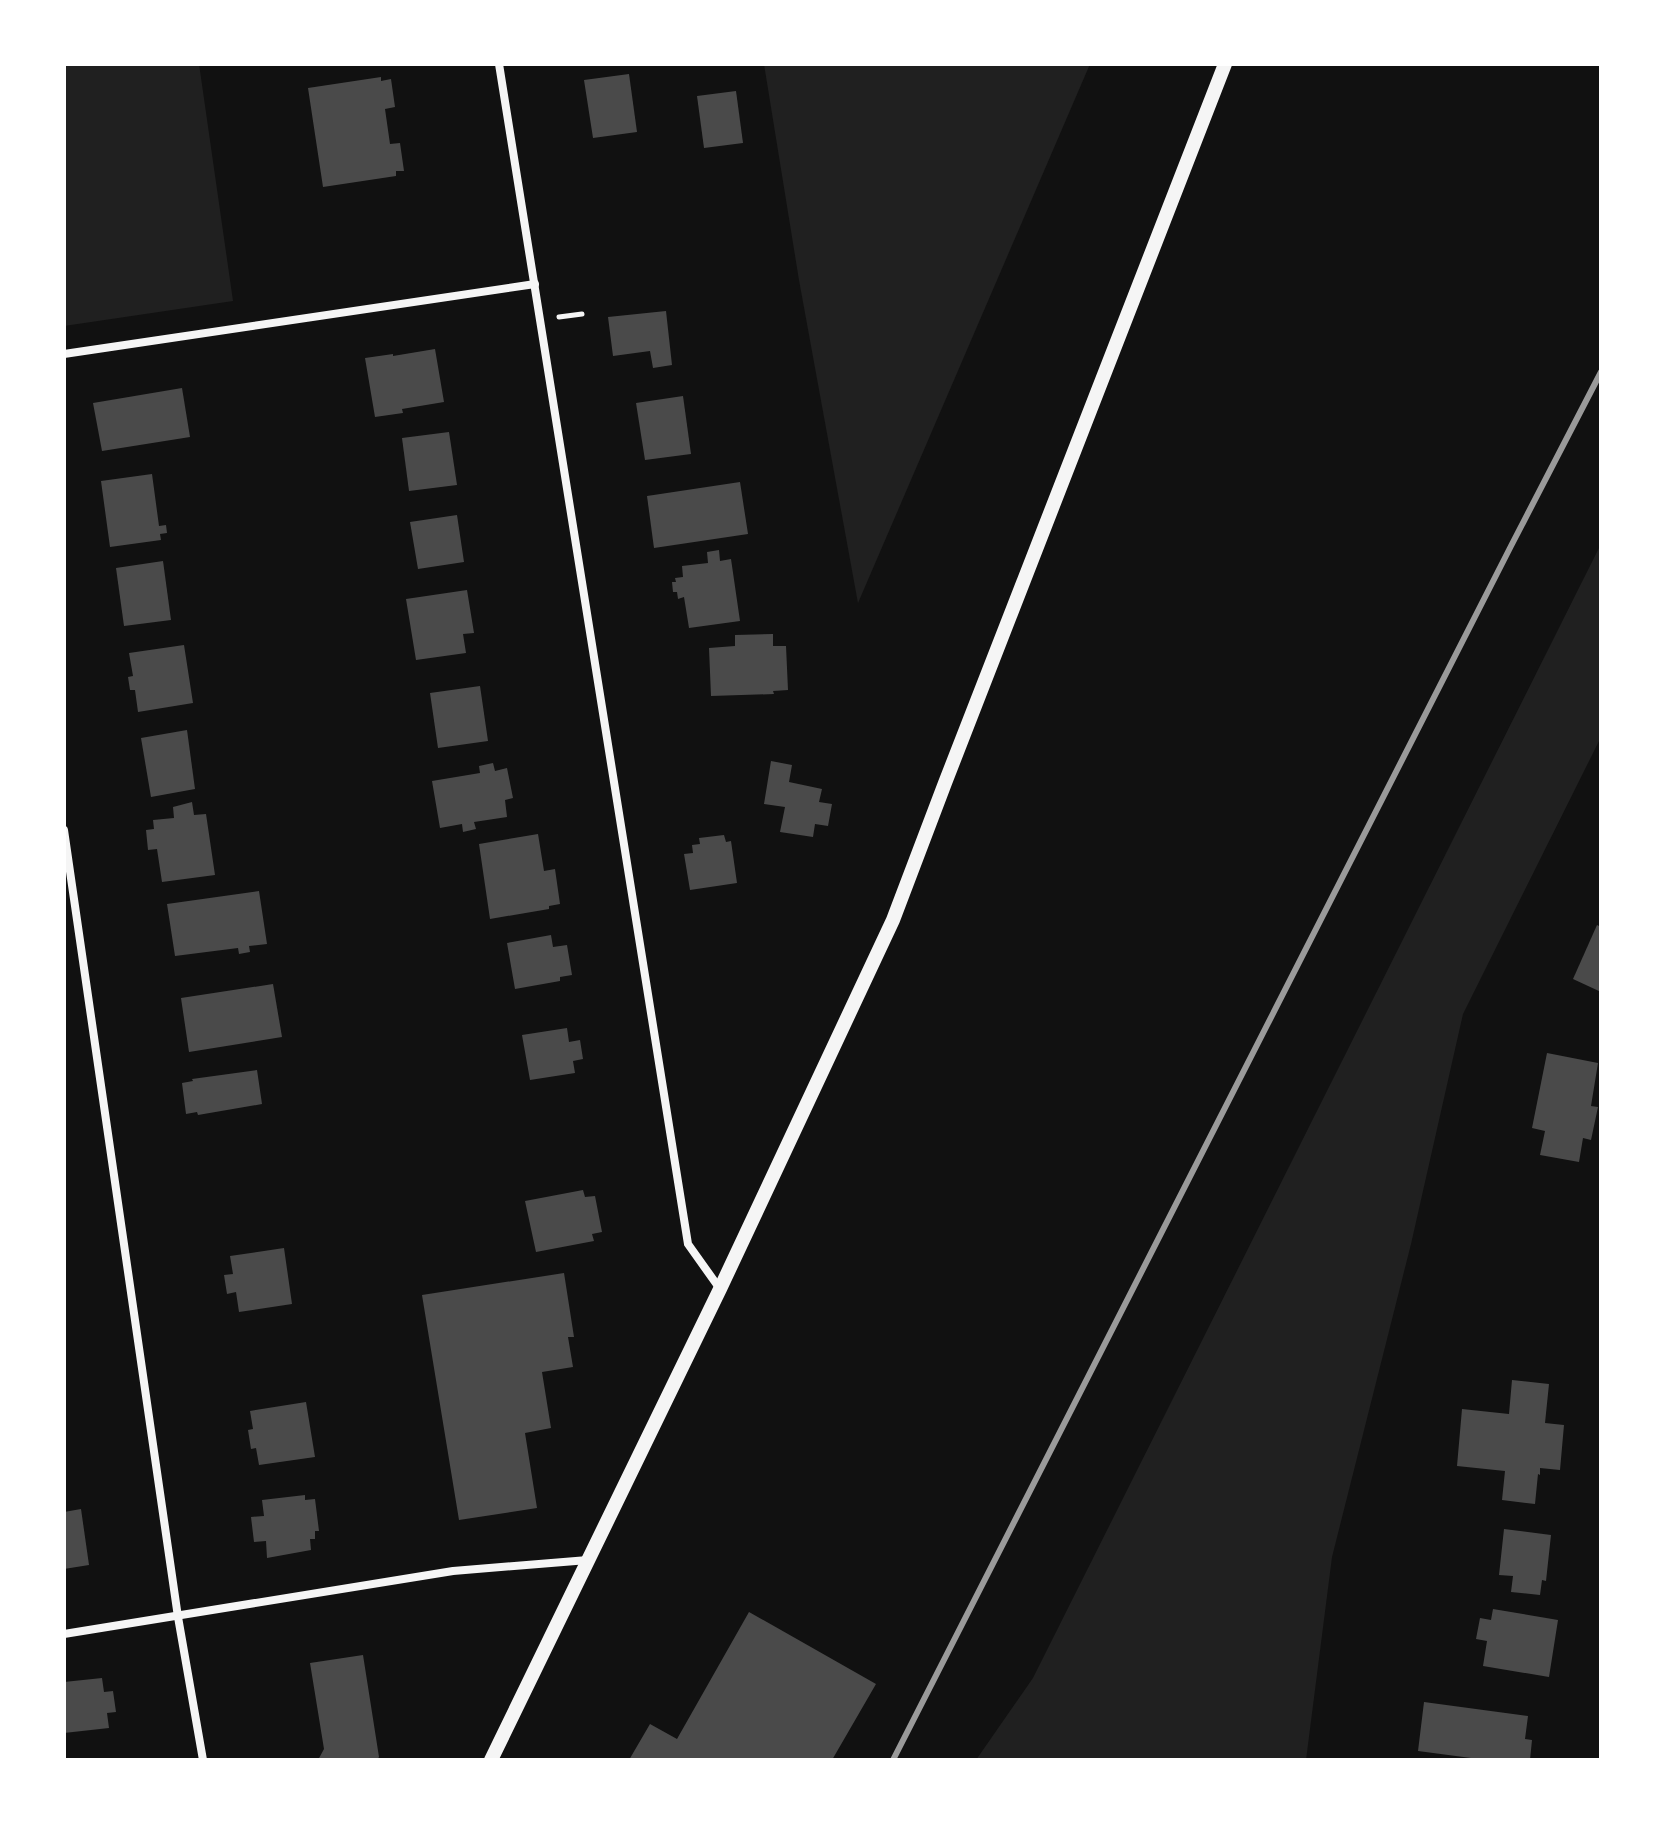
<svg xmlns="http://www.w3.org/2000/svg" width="1665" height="1824" viewBox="0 0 1665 1824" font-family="Literata,serif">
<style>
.green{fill:#202020}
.building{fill:#4a4a4a}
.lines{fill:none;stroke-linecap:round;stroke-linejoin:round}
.path{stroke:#f5f5f5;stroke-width:5}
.minor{stroke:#f5f5f5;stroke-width:8}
.tertiary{stroke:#f5f5f5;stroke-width:14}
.rail{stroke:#9a9a9a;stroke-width:6}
</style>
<rect width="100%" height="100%" fill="#111"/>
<g class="green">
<polygon points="64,64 199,64 233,301 64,326"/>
<polygon points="764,64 1090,64 858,603 799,280"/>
<polygon points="1601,544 1601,737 1463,1014 1411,1244 1332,1557 1306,1760 976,1760 1033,1678"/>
</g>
<g class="building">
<polygon points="629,74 637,132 593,138 584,80"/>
<polygon points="381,77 381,81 391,79 395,107 385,109 390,144 400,143 404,171 396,171 396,176 323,187 308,88"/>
<polygon points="736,91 743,143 704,148 697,96"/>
<polygon points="666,311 672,365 653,368 650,351 613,356 608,317"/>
<polygon points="435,349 444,402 402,409 403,413 375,417 365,358 393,354 393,356"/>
<polygon points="182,388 190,437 102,451 93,403"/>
<polygon points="683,396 691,454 645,460 636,403"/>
<polygon points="449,432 457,485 409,491 402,438"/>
<polygon points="152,474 159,526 166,525 167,533 160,534 161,540 110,547 101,481"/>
<polygon points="740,482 748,534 654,548 647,496"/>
<polygon points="457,515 464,562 418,569 410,522"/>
<polygon points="719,550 720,561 731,559 740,621 689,628 684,597 678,599 677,592 673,592 672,582 676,582 675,578 683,577 682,566 708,563 707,552"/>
<polygon points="163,561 171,620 124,626 116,568"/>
<polygon points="467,590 474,633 463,634 466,653 416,660 406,599"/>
<polygon points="773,634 773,646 786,646 788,690 773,691 774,694 711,696 709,648 735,646 735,635"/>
<polygon points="184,645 193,703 138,712 135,690 130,690 128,677 133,676 129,653"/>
<polygon points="480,686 488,741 438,748 430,693"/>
<polygon points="187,730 195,789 151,797 141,738"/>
<polygon points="771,761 792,765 789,782 822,789 819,802 832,804 828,826 815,824 813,837 780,832 785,807 764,804"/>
<polygon points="493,763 495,771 507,768 513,798 505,800 507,817 474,822 476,829 463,832 462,824 440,828 432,781 480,773 479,766"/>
<polygon points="192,802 194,815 206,814 215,875 162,882 157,849 148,850 146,830 154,829 153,820 174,818 173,807"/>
<polygon points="538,834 544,871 555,869 560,904 549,906 549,909 490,919 479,844"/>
<polygon points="724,835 726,842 731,841 737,883 690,890 684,854 693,853 692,845 700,844 699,838"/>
<polygon points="259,891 267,944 249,946 250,952 239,954 238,948 175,956 167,904"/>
<polygon points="1597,925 1601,927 1601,992 1573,979"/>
<polygon points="551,935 553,947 567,945 572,975 560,977 560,981 515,989 507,943"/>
<polygon points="273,984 282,1037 189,1052 181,998"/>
<polygon points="567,1028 569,1042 580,1040 583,1059 573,1061 575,1073 530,1080 522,1035"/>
<polygon points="1547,1053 1598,1063 1591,1106 1598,1107 1591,1140 1583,1138 1579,1162 1540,1155 1545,1131 1532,1128"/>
<polygon points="257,1070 262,1104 198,1115 197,1112 186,1114 182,1083 193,1081 192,1079"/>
<polygon points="583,1190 585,1197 595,1196 602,1232 592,1234 594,1241 536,1252 525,1201"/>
<polygon points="284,1248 292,1304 239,1312 236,1292 227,1294 224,1275 233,1274 230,1256"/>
<polygon points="564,1273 574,1337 568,1337 573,1367 542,1372 551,1428 525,1433 537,1508 459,1520 422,1295"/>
<polygon points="1512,1380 1549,1384 1545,1423 1564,1425 1560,1470 1540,1468 1540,1475 1538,1474 1535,1504 1502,1500 1505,1471 1457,1466 1462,1409 1509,1414"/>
<polygon points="306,1402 315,1457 259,1465 256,1448 251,1449 248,1430 253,1429 250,1411"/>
<polygon points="305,1495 305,1500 315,1499 319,1531 315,1531 315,1539 310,1539 311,1550 267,1558 266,1541 254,1542 251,1517 264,1516 262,1500"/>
<polygon points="81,1509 89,1565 64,1569 64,1512"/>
<polygon points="1504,1529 1551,1535 1546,1581 1542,1580 1540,1595 1511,1592 1513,1576 1499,1575"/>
<polygon points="1493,1609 1558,1620 1549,1677 1483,1666 1487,1641 1476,1639 1480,1618 1491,1620"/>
<polygon points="749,1612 876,1684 832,1760 629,1760 650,1724 677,1739"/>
<polygon points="363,1655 379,1757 377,1760 318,1760 324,1749 310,1663"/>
<polygon points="102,1678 104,1692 113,1691 116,1712 107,1713 109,1728 64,1733 64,1682"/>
<polygon points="1424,1702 1528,1716 1525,1739 1532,1740 1530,1760 1486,1760 1418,1751"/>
</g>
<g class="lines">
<polyline class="path" points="559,317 582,314"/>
<g class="minor">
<polyline points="499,64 688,1244 720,1289"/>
<polyline points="64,354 535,284"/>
<polyline points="64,830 178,1617 203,1760"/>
<polyline points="64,1634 453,1571 588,1560"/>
</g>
<polyline class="tertiary" points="491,1760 720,1289 893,920 945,783 1225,64"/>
<polyline class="rail" points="893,1760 1511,546 1601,372"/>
</g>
<rect width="1665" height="1824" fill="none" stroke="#ffffff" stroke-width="132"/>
</svg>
